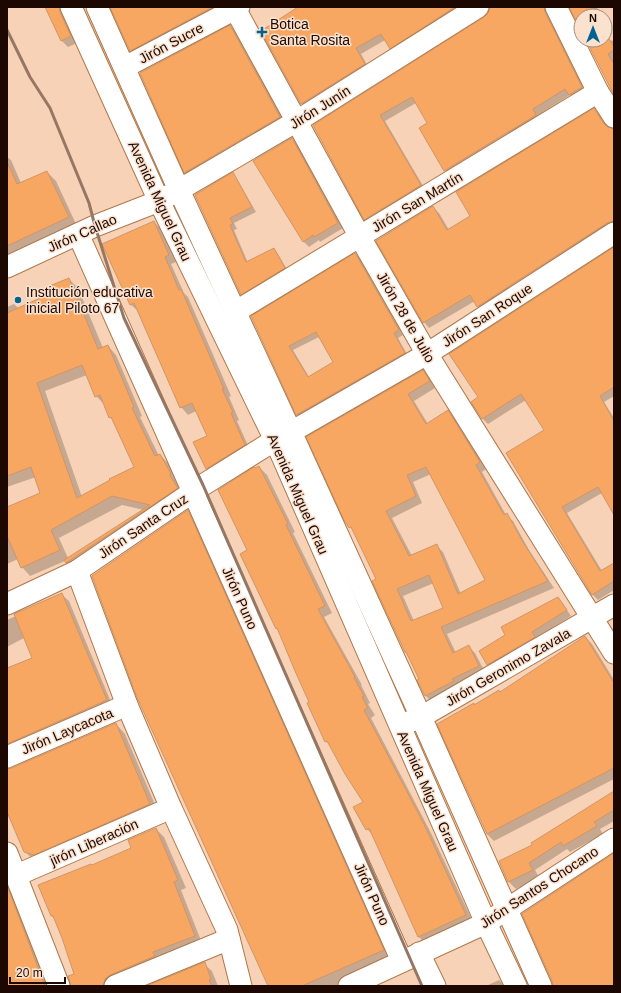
<svg xmlns="http://www.w3.org/2000/svg" width="621" height="993" viewBox="0 0 621 993" font-family="Helvetica,sans-serif">
<style>
.shadow{fill:#0003;fill-rule:evenodd}
.building{fill:#f8a762;stroke:#d09566;fill-rule:evenodd}
.lines{fill:none;stroke-linecap:round;stroke-linejoin:round}
.minor-casing{stroke:#b07748;stroke-width:23}
.minor{stroke:#fff;stroke-width:21}
.rail{stroke:#957764;stroke-width:3}
.poi-dot{fill:#006392;stroke:#fbe2cf;stroke-width:1.5}
.labels{text-anchor:middle;stroke-width:3;stroke-linejoin:round;paint-order:stroke}
.poi-label{font-size:14px;fill:#1c0800;stroke:#fbe2cf;text-anchor:start}
.street-label{font-size:14px;fill:#1c0800;stroke:#fbe2cf}
</style>
<rect width="100%" height="100%" fill="#f8d2b6"/>
<g class="shadow">
<polygon points="46,7 65,7 77,43 68,47 61,40"/>
<polygon points="111,7 228,7 136,56 131,50"/>
<polygon points="300,7 470,7 396,54 390,48 385,40 361,54 370,70 307,109 302,104 262,31"/>
<polygon points="491,7 551,7 587,93 576,100 570,95 538,115 541,121 451,176 445,170 421,128 429,123 416,103 385,121 426,191 371,225 365,219 314,126 485,18 489,13"/>
<polygon points="571,7 597,7 600,16 581,16 581,28"/>
<polygon points="230,26 237,33 286,124 192,179 185,172 141,73"/>
<polygon points="605,38 606,40 608,38 611,41 614,40 614,93 587,40 605,40"/>
<polygon points="594,110 600,115 608,129 614,130 614,228 483,312 475,301 429,328 424,322 433,207 439,213 449,230 472,217"/>
<polygon points="292,139 297,145 343,228 320,242 319,240 309,247 303,241"/>
<polygon points="7,157 11,160 21,183 47,172 56,181 77,226 7,259"/>
<polygon points="233,174 237,179 256,212 234,223 237,229 234,230 248,263 274,249 278,254 289,273 246,299 241,294 196,195"/>
<polygon points="154,222 161,229 176,262 171,264 184,293 188,297 231,396 229,397 239,420 237,421 251,452 214,476 207,468 208,437 196,411 188,415 181,407 138,311 130,304"/>
<polygon points="614,248 614,396 604,402 614,418 614,513 602,493 567,513 602,571 614,564 614,590 598,600 592,594 507,454 546,431 526,400 488,424 482,418 479,398"/>
<path d="M355 254 360 259 403 335 398 338 409 358 302 419 297 414 252 317ZM319 337 334 362 309 377 293 350Z"/>
<path d="M69 279 78 288 103 348 108 346 116 355 142 416 140 417 159 456 160 455 169 464 178 481V486L186 497 75 571 65 561 30 576 22 567 18 559 7 564V508L41 493 36 477 7 487V307L14 304 19 309 51 294ZM87 375 96 396 105 405 110 417 113 420 136 467 82 497 45 391ZM122 505 144 510 68 558 59 538Z"/>
<path d="M423 371 429 378 435 388 414 401 428 424 448 411 454 418 486 469 482 472 506 515 513 521 529 550 554 588 447 634 456 653 468 646 475 653 485 672 432 702 426 696 421 680 408 655 405 652 378 580 355 532 350 527 308 437ZM431 474 486 581 461 594 443 552 436 545 412 556 392 518 422 503 413 482ZM434 583 445 608 414 621 403 596Z"/>
<polygon points="259,467 267,475 295,532 293,533 332,613 324,617 362,685 361,685 370,703 368,704 375,715 371,718 431,833 473,922 426,944 419,937 374,836 367,829 364,802 332,747 326,741 311,702 280,631 277,628 241,554 249,550"/>
<polygon points="188,511 198,522 394,960 337,986 269,986"/>
<polygon points="62,595 69,601 113,707 7,754 7,670 33,658 24,638 7,647 7,620"/>
<polygon points="558,598 563,604 571,616 536,638 494,669 488,664 506,636"/>
<polygon points="585,637 592,644 614,680 614,779 494,841 487,834 438,724 500,693"/>
<polygon points="116,724 125,734 159,814 35,861 25,852 7,809 7,770 12,769"/>
<polygon points="614,792 614,821 600,829 603,834 570,852 567,849 535,870 539,877 516,889 509,882 533,845"/>
<polygon points="156,829 164,837 186,888 181,890 202,943 114,986 72,986 76,974 55,919 52,916 92,866 133,849"/>
<polygon points="7,887 15,895 49,986 7,986"/>
<polygon points="204,964 212,971 218,986 149,986"/>
<polygon points="499,980 505,986 486,986"/>
</g>
<g class="building">
<polygon points="45,7 59,7 60,12 71,36 61,41"/>
<polygon points="110,7 213,7 130,51"/>
<polygon points="298,7 455,7 390,49 381,34 356,48 365,64 301,104 261,31"/>
<polygon points="490,7 544,7 545,12 582,87 569,95 565,89 533,109 536,115 444,171 419,128 427,123 412,97 380,115 421,185 364,220 313,125 484,17 488,13"/>
<polygon points="569,7 594,7 596,16 581,16 581,31"/>
<polygon points="230,25 280,117 184,173 140,73"/>
<polygon points="608,37 614,47 614,50 608,54 614,64 614,95 586,40 602,41"/>
<polygon points="594,108 604,124 608,127 614,129 614,221 607,223 477,307 470,295 423,323 376,241 433,206 447,230 470,216 456,192"/>
<polygon points="292,138 338,223 314,237 313,235 303,242 253,161"/>
<polygon points="7,162 17,184 47,171 69,217 7,246"/>
<polygon points="233,172 252,207 230,218 233,224 230,225 246,262 274,248 285,268 241,295 195,195"/>
<polygon points="154,221 169,255 165,257 179,290 181,289 224,389 222,389 233,412 231,413 245,445 206,469 193,442 207,436 192,403 180,408 134,303 130,305 102,244"/>
<polygon points="614,247 614,387 600,396 614,421 614,515 598,487 562,507 600,571 614,563 614,581 592,595 506,453 544,430 521,394 482,419 471,402 478,397 449,354"/>
<path d="M355 253 399 330 394 333 405 353 296 415 251 316ZM316 332 333 362 308 377 289 346Z"/>
<path d="M69 278 98 349 108 345 134 407 132 408 155 456 160 454 170 472V476L178 488 66 563 64 560 150 505 112 496 51 530 60 550 21 568 7 536V507L40 493 31 467 7 476V313L49 294 47 287ZM82 365 95 397 100 395 109 418 111 417 134 467 109 479 110 480 77 498 37 383Z"/>
<path d="M423 370 430 381 408 394 426 424 448 410 480 462 476 465 504 515 507 513 523 542 548 581 441 627 453 653 469 645 479 666 452 679 454 681 425 696 417 680 419 679 406 652H405L372 581 376 579 351 527 349 528 343 518 306 437ZM426 467 485 580 458 594 437 544 409 556 386 511 416 496 407 475ZM429 575 443 608 411 621 397 589Z"/>
<polygon points="259,466 288,524 286,525 325,606 318,609 355,677 354,678 364,696 362,697 368,708 364,710 424,824 466,915 418,937 369,828 366,830 353,807 363,802 345,774 327,741 325,742 307,703 309,702 295,671 277,628 276,629 240,554 247,550 218,490 254,467 255,468"/>
<polygon points="188,510 384,950 302,986 268,986 136,695 92,576"/>
<polygon points="62,593 107,700 7,744 7,668 32,658 14,614"/>
<polygon points="558,597 567,610 532,632 535,637 487,665 479,651 505,635 501,627"/>
<polygon points="585,636 614,683 614,768 487,834 437,724 474,703 474,705 499,690 500,692"/>
<polygon points="116,723 150,804 34,855 24,852 7,812 7,769 12,768"/>
<polygon points="614,791 614,810 594,822 597,826 563,846 561,842 529,863 533,870 508,882 499,861 532,845 531,843"/>
<polygon points="156,828 178,880 174,882 195,936 153,952 155,956 110,975 105,979 103,986 71,986 68,976 74,974 62,938 53,916 51,916 38,885 91,864 92,865 131,848 128,840"/>
<polygon points="614,853 614,986 553,986 552,981 522,914"/>
<polygon points="7,888 8,888 45,986 7,986"/>
<polygon points="205,962 211,979 209,980 212,986 146,986"/>
</g>
<g class="lines">
<g class="minor-casing">
<g id="minor">
<polyline points="71,7 159,201 275,440 486,923 516,986"/>
<polyline points="97,7 179,190 291,432 421,717 541,986"/>
<polyline points="234,7 360,237 427,354 614,653"/>
<polyline points="556,7 598,92 614,117"/>
<polyline points="125,67 239,7"/>
<polyline points="78,234 402,961"/>
<polyline points="7,267 95,226 159,201 179,190 297,121 478,7"/>
<polyline points="235,312 598,92"/>
<polyline points="77,571 127,705 171,808 227,930 241,986"/>
<polyline points="7,604 77,571 203,485 275,440 291,432 427,354 614,233"/>
<polyline points="409,722 421,717 614,605"/>
<polyline points="7,757 127,705"/>
<polyline points="7,853 59,986"/>
<polyline points="17,875 171,808"/>
<polyline points="419,953 435,986"/>
<polyline points="115,986 229,939"/>
<polyline points="349,986 486,923 614,839"/>
</g>
</g>
<use href="#minor" class="minor"/>
<polyline class="rail" points="7,30 30,77 50,108 89,203 95,226 124,318 203,485 422,986"/>
</g>
<g class="poi-dot">
<path d="M260 26h4v4h4v4h-4v4h-4v-4h-4v-4h4z"/>
<circle cx="18" cy="300" r="4"/>
</g>
<g class="labels">
<g class="poi-label">
<text x="270" y="29">Botica<tspan x="270" dy="16">Santa Rosita</tspan></text>
<text x="26" y="297">Institución educativa<tspan x="26" dy="16">inicial Piloto 67</tspan></text>
</g>
<g class="street-label">
<text transform="translate(171 43) rotate(-28)" y="5">Jirón Sucre</text>
<text transform="translate(320 107) rotate(-32)" y="5">Jirón Junín</text>
<text transform="translate(160 201) rotate(65)" y="5">Avenida Miguel Grau</text>
<text transform="translate(417 202) rotate(-31)" y="5">Jirón San Martín</text>
<text transform="translate(82 233) rotate(-24)" y="5">Jirón Callao</text>
<text transform="translate(487 315) rotate(-33)" y="5">Jirón San Roque</text>
<text transform="translate(406 317) rotate(60)" y="5">Jirón 28 de Julio</text>
<text transform="translate(298 494) rotate(66)" y="5">Avenida Miguel Grau</text>
<text transform="translate(143 526) rotate(-34)" y="5">Jirón Santa Cruz</text>
<text transform="translate(240 598) rotate(66)" y="5">Jirón Puno</text>
<text transform="translate(508 667) rotate(-30)" y="5">Jirón Geronimo Zavala</text>
<text transform="translate(67 731) rotate(-23)" y="5">Jirón Laycacota</text>
<text transform="translate(428 791) rotate(66)" y="5">Avenida Miguel Grau</text>
<text transform="translate(94 842) rotate(-24)" y="5">jirón Liberación</text>
<text transform="translate(539 887) rotate(-33)" y="5">Jirón Santos Chocano</text>
<text transform="translate(372 894) rotate(66)" y="5">Jirón Puno</text>
</g>
</g>
<rect width="621" height="993" fill="none" stroke="#1c0800" stroke-width="16"/>
<g transform="translate(593 28)"><circle r="19" fill="#fbe2cf" stroke="#a28b7c"/>
<path d="M0-3L7 15L0 10L-7 15Z" fill="#006392"/>
<text y="-6" font-size="11" font-weight="bold" text-anchor="middle" fill="#1c0800">N</text>
</g>
<path d="M10 977v6h55v-6" fill="none" stroke="#1c0800" stroke-width="2"/>
<text x="16" y="977" font-size="12" fill="#1c0800" stroke="#fbe2cf" stroke-width="3" paint-order="stroke">20 m</text>
</svg>
